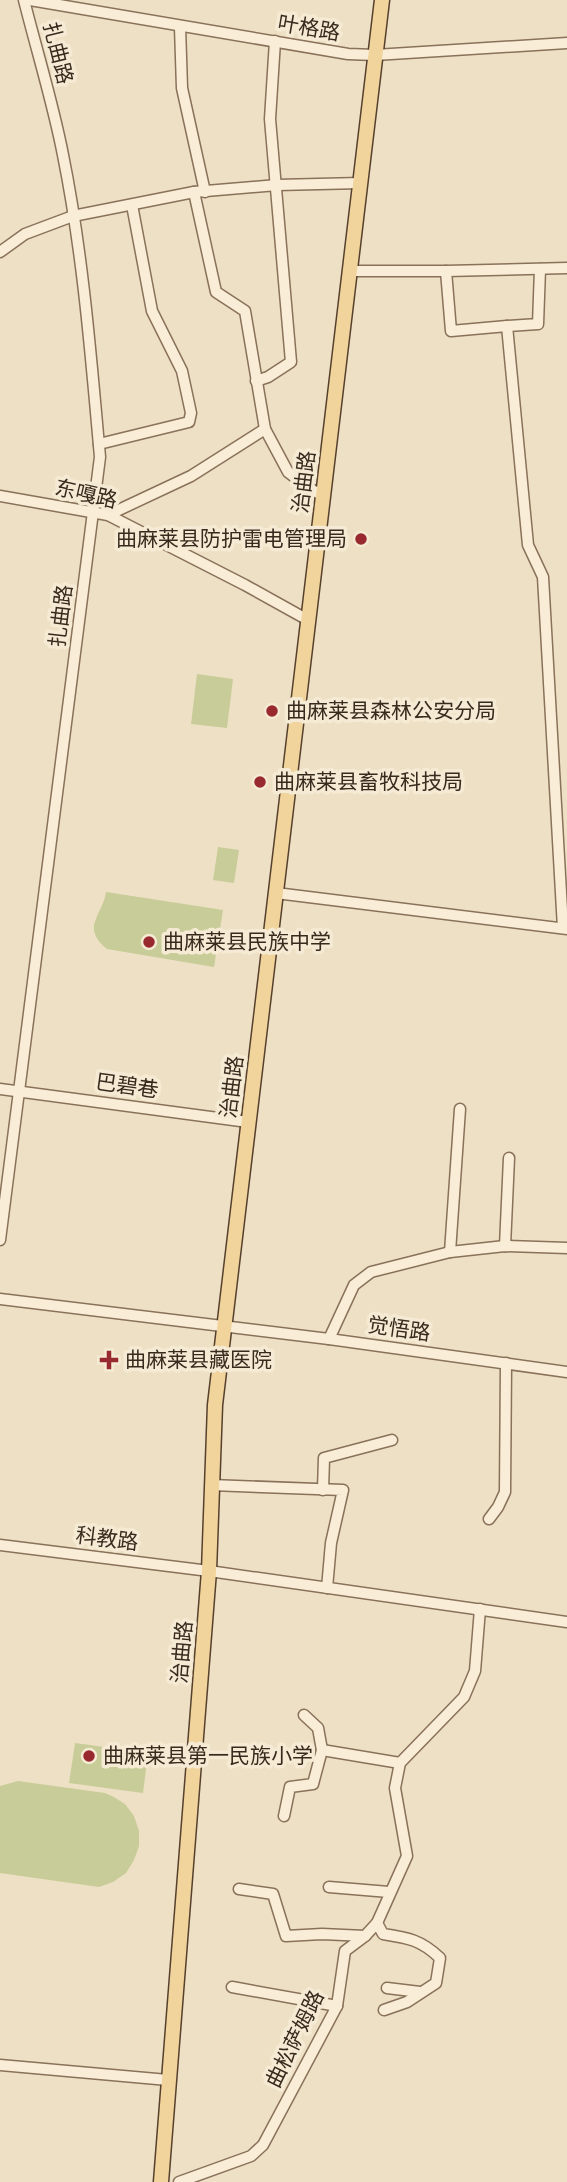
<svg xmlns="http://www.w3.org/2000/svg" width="567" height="2182" viewBox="0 0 567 2182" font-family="'Zilla Slab','Noto Sans SC',serif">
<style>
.green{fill:#c8cc98}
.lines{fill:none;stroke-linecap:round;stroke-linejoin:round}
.minor-casing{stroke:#89715a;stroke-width:13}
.major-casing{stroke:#56402e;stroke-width:17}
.minor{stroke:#f9edd7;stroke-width:10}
.major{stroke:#f1d39c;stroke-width:14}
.poi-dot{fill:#982a2f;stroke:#f5ead3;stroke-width:2.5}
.labels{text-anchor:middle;stroke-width:7;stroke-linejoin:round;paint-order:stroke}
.street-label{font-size:21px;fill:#392a1e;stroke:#f5ead3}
.poi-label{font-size:21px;fill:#392a1e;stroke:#f5ead3;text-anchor:start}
</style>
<rect width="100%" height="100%" fill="#eee0c4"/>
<g class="green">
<polygon points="197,674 233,679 227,728 191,724"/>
<polygon points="218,847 239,850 234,883 213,880"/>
<path d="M106 892 223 910 214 967 107 949C80 927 103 915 106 892Z"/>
<polygon points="75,1743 148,1753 143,1793 69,1783"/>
<polygon points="18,1781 105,1793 112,1796 125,1804 134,1816 139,1831 139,1846 134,1860 126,1873 113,1882 99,1887 0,1873 0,1786"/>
</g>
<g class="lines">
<g class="minor-casing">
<g id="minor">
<polyline points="30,0 348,54 375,55 567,43"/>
<polyline points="180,27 182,88 205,192"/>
<polyline points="194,192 216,292 245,311 265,429 288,472 309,488 323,496"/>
<polyline points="0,252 25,234 73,216 194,192 277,185 361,183"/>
<polyline points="351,271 446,271 451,331 507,326 528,545 543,577 563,928"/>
<polyline points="446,271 567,268"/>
<polyline points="507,326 538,324 540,269"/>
<polyline points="256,381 268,377 291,362 270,119 275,41"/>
<polyline points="99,444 189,422 191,413 182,371 152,311 132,205"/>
<polyline points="0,496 108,515 245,585 308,620"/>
<polyline points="108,515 191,476 265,429"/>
<polyline points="276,893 567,929"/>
<polyline points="0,1089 248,1122"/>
<path d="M0 1240 100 457C91 357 83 254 63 155 53 103 37 52 24 0"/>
<polyline points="505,1246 509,1158"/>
<polyline points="450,1252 460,1109"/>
<polyline points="0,1299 329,1339 567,1372"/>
<polyline points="329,1339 354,1285 371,1272 450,1252 505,1246 567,1248"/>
<polyline points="211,1485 343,1490 331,1543 327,1588"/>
<polyline points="323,1490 324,1458 392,1440"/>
<polyline points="489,1519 498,1507 505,1492 506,1363"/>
<polyline points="0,1545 209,1571 567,1622"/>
<polyline points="304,1715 318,1728 322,1750"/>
<polyline points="284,1816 290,1787 313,1784 322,1750 400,1763"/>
<polyline points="329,1887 389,1892"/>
<polyline points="239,1889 273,1894 286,1936 322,1934 365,1936"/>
<path d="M377 1923 383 1934C409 1938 421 1940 440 1958L436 1983 407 2002 384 2010"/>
<polyline points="232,1987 337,2006"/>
<polyline points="387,1988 420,1992"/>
<polyline points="0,2065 168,2080"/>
<polyline points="179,2182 251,2156 263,2145 337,2006 345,1951 365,1936 377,1923 407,1856 395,1788 400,1763 464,1697 475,1671 480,1609"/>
</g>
</g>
<g class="major-casing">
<polyline id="major" points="161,2182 209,1571 215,1405 382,0"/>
</g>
<use href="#minor" class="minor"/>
<use href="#major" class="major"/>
</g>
<g class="poi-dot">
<circle cx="361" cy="539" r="7"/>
<circle cx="272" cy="711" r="7"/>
<circle cx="260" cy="782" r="7"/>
<circle cx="149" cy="942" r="7"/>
<path d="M105.5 1349.5h7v7h7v7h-7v7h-7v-7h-7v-7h7z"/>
<circle cx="89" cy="1756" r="7"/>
</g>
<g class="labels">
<g class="street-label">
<text transform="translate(309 28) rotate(10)" y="7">叶格路</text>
<text transform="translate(58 53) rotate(76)" y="7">扎曲路</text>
<text transform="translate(304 482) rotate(-83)" y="7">治曲路</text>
<text transform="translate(86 494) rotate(13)" y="7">东嘎路</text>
<text transform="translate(61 616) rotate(-83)" y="7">扎曲路</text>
<text transform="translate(127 1086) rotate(8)" y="7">巴碧巷</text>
<text transform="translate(232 1087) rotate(-83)" y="7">治曲路</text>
<text transform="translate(399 1329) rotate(8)" y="7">觉悟路</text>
<text transform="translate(107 1539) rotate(7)" y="7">科教路</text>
<text transform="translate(182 1652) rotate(-85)" y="7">治曲路</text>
<text transform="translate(295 2039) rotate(-64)" y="7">曲松萨姆路</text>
</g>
<g class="poi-label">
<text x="347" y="546" text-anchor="end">曲麻莱县防护雷电管理局</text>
<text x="286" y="718">曲麻莱县森林公安分局</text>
<text x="274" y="789">曲麻莱县畜牧科技局</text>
<text x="163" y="949">曲麻莱县民族中学</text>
<text x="125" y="1367">曲麻莱县藏医院</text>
<text x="103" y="1763">曲麻莱县第一民族小学</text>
</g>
</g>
</svg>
